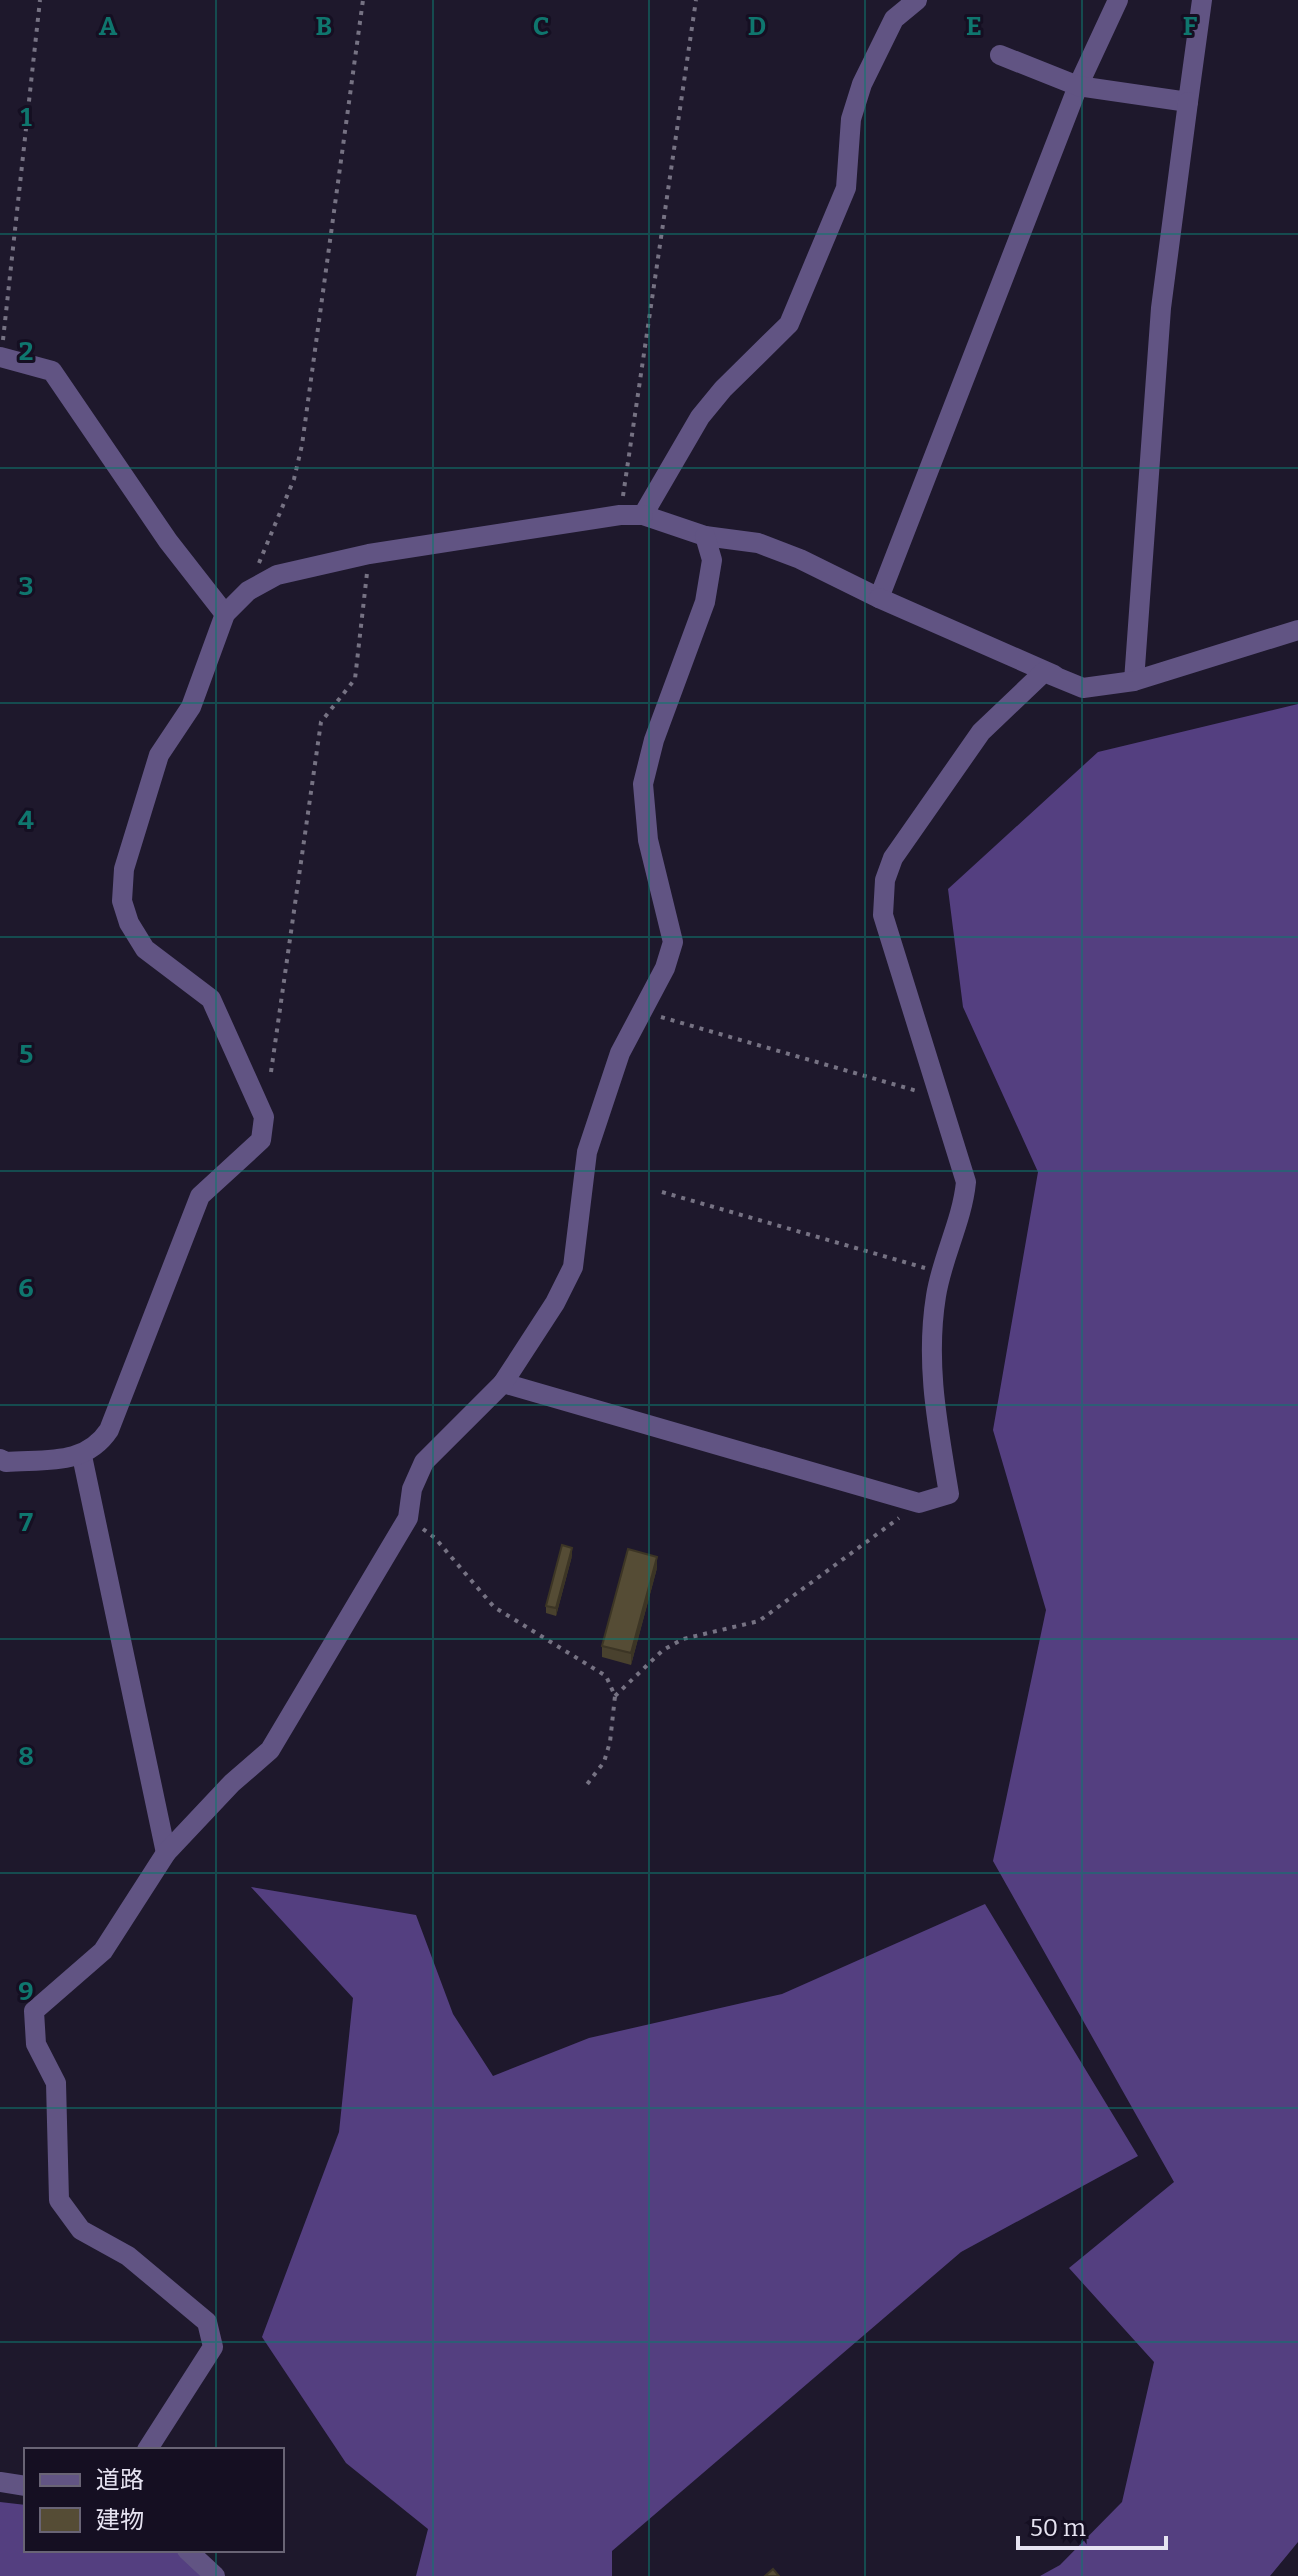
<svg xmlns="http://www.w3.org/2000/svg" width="1298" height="2576" viewBox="0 0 1298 2576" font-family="Bitter,'Noto Sans JP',serif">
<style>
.forest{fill:#543f80}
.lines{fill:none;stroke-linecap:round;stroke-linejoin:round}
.path{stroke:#767283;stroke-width:4;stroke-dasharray:4 6;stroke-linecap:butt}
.minor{stroke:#615483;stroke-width:20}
.wall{fill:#49412e}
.shaded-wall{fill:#3c3525}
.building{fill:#554c35;stroke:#3c3525;stroke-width:2}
.grid{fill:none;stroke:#0f766e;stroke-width:2;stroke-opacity:0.55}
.grid-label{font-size:26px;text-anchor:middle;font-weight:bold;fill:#0f766e;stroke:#150f22;stroke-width:6;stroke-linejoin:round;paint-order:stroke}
</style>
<rect width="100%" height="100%" fill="#1e182c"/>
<g class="forest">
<polygon points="1298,704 1298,2542 1270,2576 1040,2576 1060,2565 1122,2502 1154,2362 1069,2268 1174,2182 993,1861 1046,1610 993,1430 1038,1172 963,1007 948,889 1098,752"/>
<polygon points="251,1887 416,1915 453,2014 493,2076 589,2038 782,1994 985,1904 1138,2156 961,2252 612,2551 612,2576 416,2576 428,2529 346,2463 262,2337 339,2132 353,1998"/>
<polygon points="0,2502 26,2505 26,2550 175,2550 203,2576 0,2576"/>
</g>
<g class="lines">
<g class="path">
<polyline points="3,340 40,0"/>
<polyline points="623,496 696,0"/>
<polyline points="259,563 294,479 302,445 363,0"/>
<polyline points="661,1017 917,1091"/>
<polyline points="271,1072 321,722 355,679 367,573"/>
<polyline points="662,1192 925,1268"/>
<polyline points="423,1529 435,1538 494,1607 606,1676 615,1696 610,1742 604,1762 585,1787"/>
<polyline points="615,1696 663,1650 683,1639 759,1621 899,1518"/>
</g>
<g class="minor">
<polyline points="917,0 894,19 862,84 851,119 846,188 789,324 723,389 700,417 643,515 705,536 758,543 800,559 879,598 1078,86 1118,0"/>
<polyline points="1000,55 1078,86 1188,102 1202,0"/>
<polyline points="0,357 52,371 168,541 225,614"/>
<polyline points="879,598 1054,675"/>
<polyline points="1134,681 1161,308 1188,102"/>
<path d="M503 1383 919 1503 949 1494C938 1427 925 1364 936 1296 942 1257 962 1222 966 1182L883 915 885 880 893 858 981 732 1044 672 1083 688 1134 681 1298 630"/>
<polyline points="82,1456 166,1853"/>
<path d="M0 1459 6 1462C46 1459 85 1466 109 1430L200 1196 261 1140 264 1117 211 999 145 949 129 923 122 901 124 869 159 755 191 707 225 614 248 591 277 575 369 554 620 515H643"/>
<polyline points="147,2450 213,2347 207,2322 128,2256 81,2230 59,2200 56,2083 36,2044 34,2011 103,1951 166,1853 232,1783 270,1750 408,1518 412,1489 424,1462 503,1383 555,1303 573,1267 587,1152 620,1053 665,968 673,942 648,840 643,784 654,740 705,602 712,560 705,536"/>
<polyline points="0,2482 26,2486"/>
<polyline points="187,2550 215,2576"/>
</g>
</g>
<g class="wall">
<polygon points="572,1556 556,1616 546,1613 546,1606"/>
<polygon points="657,1568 631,1665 602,1657 602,1646"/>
</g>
<g class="shaded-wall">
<polygon points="572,1548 572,1556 556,1616 556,1608"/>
<polygon points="657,1557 657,1568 631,1665 631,1653"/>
</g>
<g class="building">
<polygon points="562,1545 572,1548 556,1608 546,1606"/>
<polygon points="628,1549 657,1557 631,1653 602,1646"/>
<polygon points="773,2569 779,2576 765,2576"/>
</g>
<path class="grid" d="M216 0V2450M433 0V2576M649 0V2576M865 0V2576M1082 0V2576M0 234H1298M0 468H1298M0 703H1298M0 937H1298M0 1171H1298M0 1405H1298M0 1639H1298M0 1873H1298M0 2108H1298M0 2342H1298M216 2550V2576"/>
<g class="grid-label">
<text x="108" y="35">A</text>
<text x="324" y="35">B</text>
<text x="541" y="35">C</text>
<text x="757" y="35">D</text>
<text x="974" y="35">E</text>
<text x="1190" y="35">F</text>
<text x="26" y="126">1</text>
<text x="26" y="360">2</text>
<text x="26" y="595">3</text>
<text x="26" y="829">4</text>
<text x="26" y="1063">5</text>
<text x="26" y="1297">6</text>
<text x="26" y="1531">7</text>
<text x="26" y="1765">8</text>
<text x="26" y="2000">9</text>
</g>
<rect x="24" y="2448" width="260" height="104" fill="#150f22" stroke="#696475" stroke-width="2"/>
<rect x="40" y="2474" width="40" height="12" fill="#615483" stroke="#696475" stroke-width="2"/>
<text x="96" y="2488" font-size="24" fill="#e6e3f1">道路</text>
<rect x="40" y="2508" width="40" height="24" fill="#554c35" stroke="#696475" stroke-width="2"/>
<text x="96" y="2528" font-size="24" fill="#e6e3f1">建物</text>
<path d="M1018 2536v12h148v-12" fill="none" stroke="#e6e3f1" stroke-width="4"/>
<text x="1030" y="2536" font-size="24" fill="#e6e3f1" stroke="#150f22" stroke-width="6" paint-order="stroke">50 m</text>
</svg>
